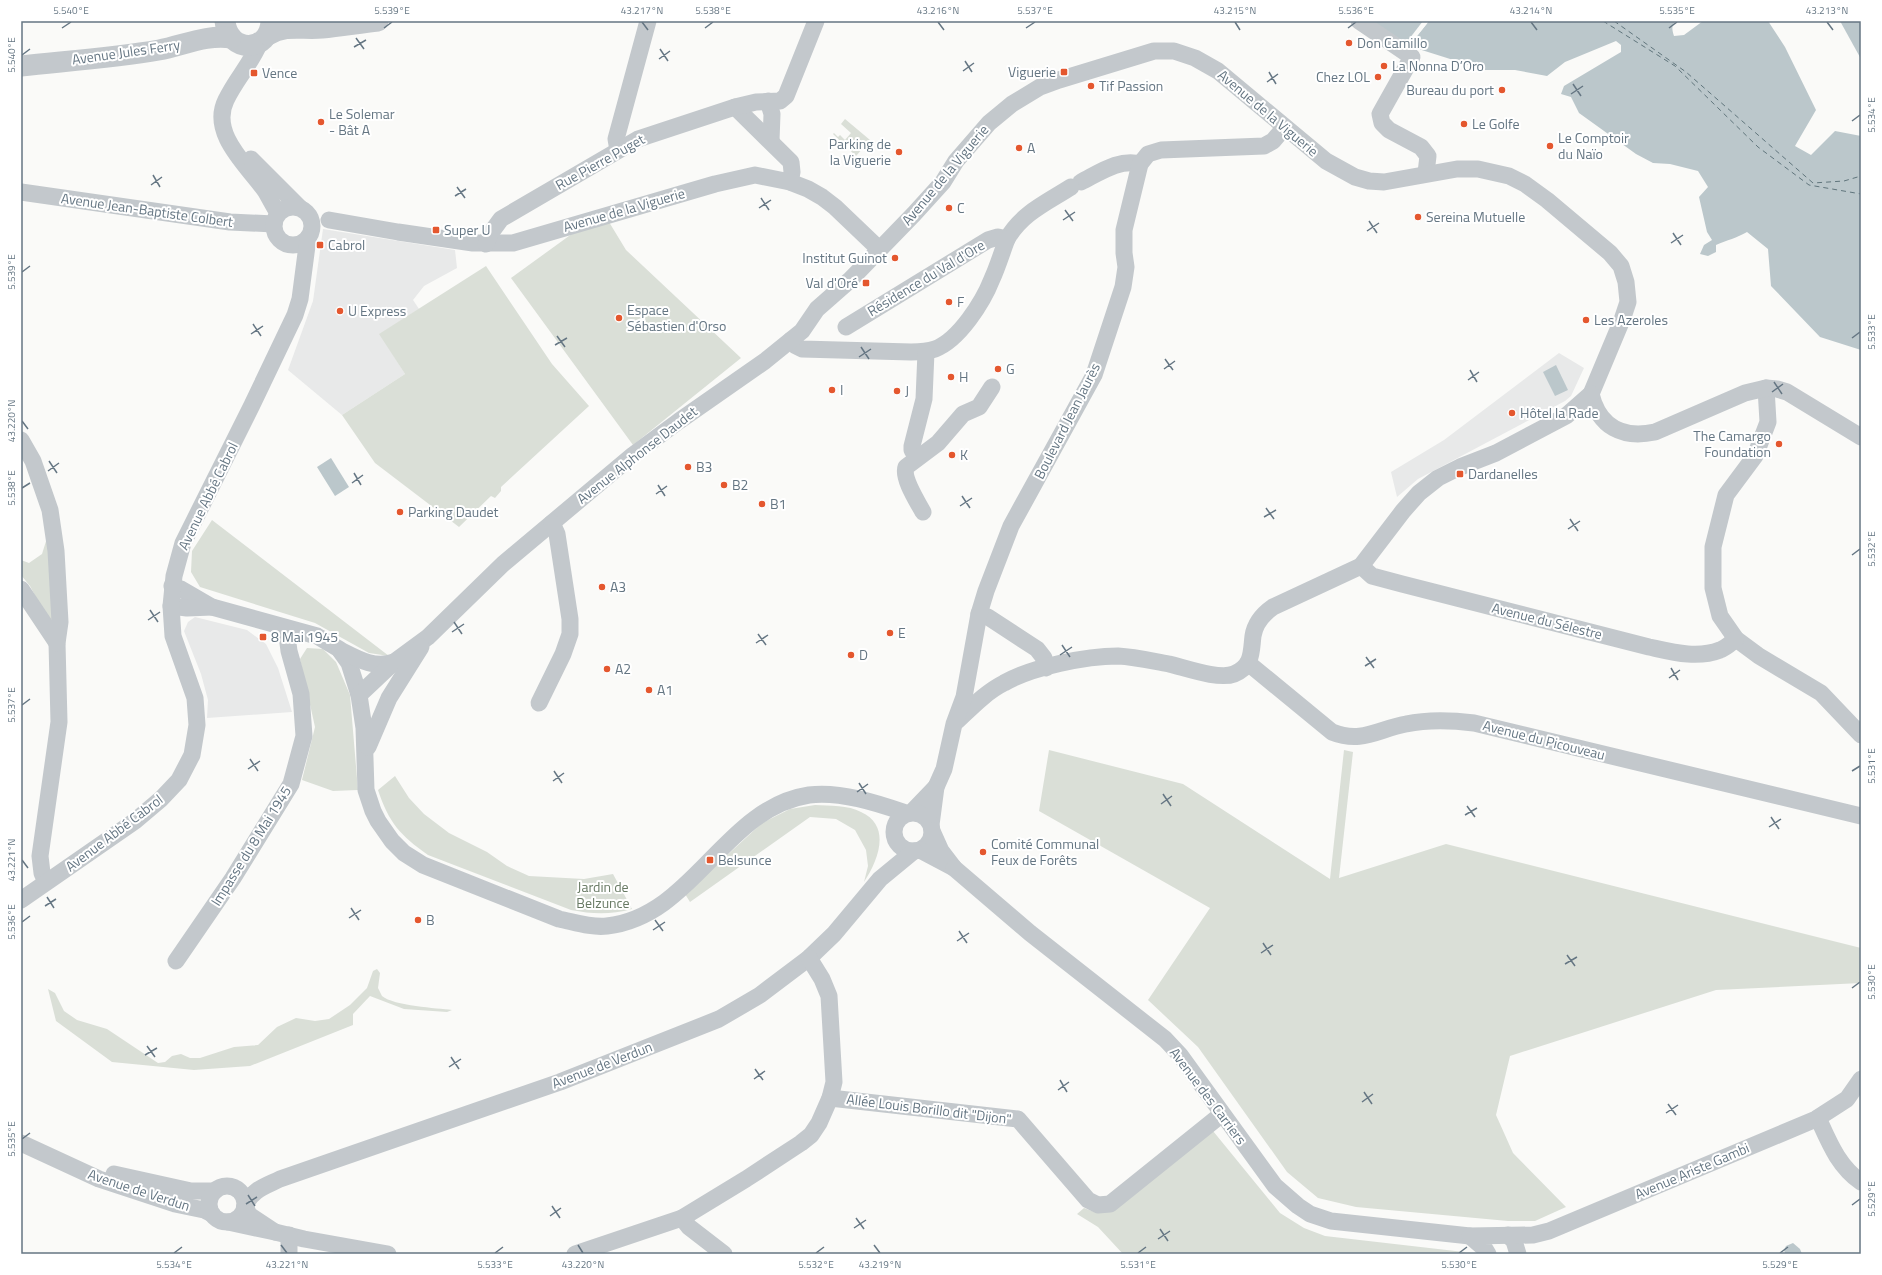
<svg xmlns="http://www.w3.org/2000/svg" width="1882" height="1275" viewBox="0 0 1882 1275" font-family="'Titillium Web',sans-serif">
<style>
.built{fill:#e8e9e9}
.green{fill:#dadfd7}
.water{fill:#bbc7cb}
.pier{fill:#fafaf8}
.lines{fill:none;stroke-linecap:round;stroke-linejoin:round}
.ferry{stroke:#60757c;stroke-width:1;stroke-dasharray:5 4;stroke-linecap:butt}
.minor{stroke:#c3c8cc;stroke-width:17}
.tertiary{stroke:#c3c8cc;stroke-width:21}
.ticks{fill:none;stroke:#657683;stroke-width:1.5}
.poi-dot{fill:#e4572e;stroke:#fff;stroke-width:1.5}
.labels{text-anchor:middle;stroke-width:4;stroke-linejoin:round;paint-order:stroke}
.poi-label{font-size:14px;fill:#657683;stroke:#fff;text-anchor:start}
.street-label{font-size:14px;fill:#657683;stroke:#fff}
.park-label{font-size:14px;fill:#687a64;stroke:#fff}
.neatline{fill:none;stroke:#657683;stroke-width:1.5}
.ticks-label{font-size:10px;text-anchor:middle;fill:#657683}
</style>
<rect width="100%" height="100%" fill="#fafaf8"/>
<g class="built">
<polygon points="323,229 455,250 457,268 424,286 413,300 419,309 380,334 405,374 342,415 288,370 313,301"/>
<polygon points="1559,353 1584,368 1571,396 1565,401 1418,479 1397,497 1391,472 1444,440"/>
<polygon points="195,617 247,630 266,644 278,668 292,712 207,718 208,700 201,674 184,631 188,622"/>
</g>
<g class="green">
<polygon points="845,119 870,140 856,156 833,134 834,133 838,137 840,135 845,140 851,133 841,124"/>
<polygon points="609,222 626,250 741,358 633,445 511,278 580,228"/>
<polygon points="486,266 552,364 589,406 501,487 501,491 495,498 491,496 459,527 375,463 342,415 405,374 379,334"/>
<polygon points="212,520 389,656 369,653 315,623 200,587 191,572 192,551"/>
<polygon points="47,538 55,619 49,622 30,586 21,575 21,560 29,563 42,554"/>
<polygon points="307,648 323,649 336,662 350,695 358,790 333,791 302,780 315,727 300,659"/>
<polygon points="1049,750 1183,784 1330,879 1344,750 1353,752 1339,878 1446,844 1861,948 1861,983 1716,990 1510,1056 1496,1115 1513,1153 1566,1207 1535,1221 1508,1221 1356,1207 1318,1198 1287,1172 1198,1047 1148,1000 1210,908 1039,811"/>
<path d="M395 776 409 798 424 814 449 833 487 852 507 866 529 876 584 879 613 874 632 909C610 915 592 914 571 910L428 855C400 835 389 823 378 790Z"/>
<path d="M815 805C830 806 848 805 861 812 892 826 878 861 864 882L868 866 866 850 855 830 836 819 810 817 690 902 685 894 762 823 790 809Z"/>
<path d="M377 969 380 973 378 988C379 990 381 994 382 996 394 1006 437 1008 452 1010L447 1012 404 1009 370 996 353 1014V1025L250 1066 194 1070 112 1062 56 1021 48 989 55 993 64 1011 77 1020 107 1029 158 1063 165 1062 172 1056 181 1054 190 1058H200L234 1047 258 1045 277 1027 296 1018 315 1021 329 1019 350 1005 367 988 373 971Z"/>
<polygon points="1213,1131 1280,1213 1304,1228 1325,1236 1464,1252 1468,1254 1123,1254 1098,1227 1077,1214 1084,1208 1097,1213"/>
</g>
<g class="water">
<polygon points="1374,21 1423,21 1406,43 1373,22"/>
<path d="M1429 21H1676C1671 25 1672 30 1674 36L1684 35 1703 21H1768L1785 47 1816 110 1795 146 1811 155 1835 131 1861 136V350L1820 337 1771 286 1768 249 1747 232C1737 238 1727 240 1716 245V252L1708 256 1700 254 1704 245 1712 240 1707 232 1699 197 1708 187 1698 171 1670 164 1653 163 1636 154 1579 113 1571 97 1561 94 1564 86 1621 52V45L1616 41 1565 62 1547 76 1515 70H1485L1409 46Z"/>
<polygon points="1840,21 1861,21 1861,59"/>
<polygon points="1556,365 1568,390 1555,396 1543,372"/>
<polygon points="331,458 349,487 335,496 317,467"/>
<polygon points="1793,1243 1800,1249 1802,1254 1785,1253 1784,1250 1786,1246"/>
</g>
<polygon class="pier" points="1426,21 1429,21 1409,46 1408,44"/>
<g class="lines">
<g class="ferry">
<polyline points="1603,21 1675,66 1758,147 1809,185 1861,194"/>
<polyline points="1614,21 1686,72 1813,183 1844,181 1861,176"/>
</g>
<g class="minor">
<polyline points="1359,21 1412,57 1380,114 1382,123 1389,130 1421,147 1428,156 1426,173"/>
<path d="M260 42C251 64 236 79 226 100 209 134 249 167 266 192 270 199 274 207 278 213"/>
<polyline points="768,101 772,114 771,141"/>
<polyline points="735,107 791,162 792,172 790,182"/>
<polyline points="618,150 616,139 648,21"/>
<polyline points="251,159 300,208"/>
<path d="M1081 182C1099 173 1120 158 1140 164"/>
<polyline points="21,192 230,222 274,224"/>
<circle cx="293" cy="226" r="19"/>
<polyline points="329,220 398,232 473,243 513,243 715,184 755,175 790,182 808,189 822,197 835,207 879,249"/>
<polyline points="486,244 490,234 501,219 638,139 735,107 756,102 780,101 786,96 816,21"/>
<path d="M846 327 988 240 998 237 1007 239C1022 213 1046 203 1071 187"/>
<path d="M791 340 796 346 802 349 911 352C920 352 927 352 935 349 959 340 983 302 992 279 998 266 1002 252 1007 239"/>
<polyline points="1766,388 1768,422 1755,456 1726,495 1713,547 1713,588 1720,616 1736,639 1759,656 1821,693 1861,735"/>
<polyline points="21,440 33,461 50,510 56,551 60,622 57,643 59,722 40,856 42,873 46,882"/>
<polyline points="917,458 912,450 912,446 924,399 926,352"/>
<path d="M923 512C917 501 902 478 906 467L938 443 963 414 979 407 992 387"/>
<path d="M1361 566 1372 576 1402 584 1649 647C1672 652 1697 659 1720 650 1726 648 1731 643 1736 639"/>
<path d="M172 586 181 589 212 607 317 636 339 649 349 663 359 695 364 728 366 790 373 811 378 821 392 841 404 853 423 865 559 919C574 922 592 928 607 926 694 916 724 808 809 795 840 791 877 803 906 813"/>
<polyline points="21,589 57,643"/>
<polyline points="171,606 187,608 212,607"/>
<polyline points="979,614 988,617 1037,649 1044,658 1046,668"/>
<path d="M340 650C358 659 374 669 394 662"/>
<path d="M1248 663 1332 732C1362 744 1378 729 1406 724 1429 719 1451 720 1474 723L1861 816"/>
<path d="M359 695 394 662 428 637 503 564 633 455 679 421 765 361 802 331 817 309 850 280 914 214 943 182 956 161 989 123 1012 104 1040 87 1059 80 1154 51H1174L1195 58 1218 71 1326 161 1355 177 1369 181 1384 182 1457 169H1478L1509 176 1525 184 1547 200 1610 253 1621 266 1626 282 1628 302 1622 320 1591 394C1599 427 1622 439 1655 432L1745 393 1766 388 1777 389 1787 392 1861 437"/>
<polyline points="539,703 563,654 570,634 570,619 557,534 552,523"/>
<path d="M957 721C971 708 986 692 1004 683 1032 667 1086 656 1118 656 1136 657 1152 661 1169 664 1186 668 1219 680 1234 674 1253 666 1251 652 1253 636 1255 623 1263 614 1273 607L1361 566 1403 511 1419 493 1438 478 1460 467 1496 453 1566 416 1591 394"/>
<polyline points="368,747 389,698 421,647"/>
<polyline points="936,787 944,769 954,724 964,697 979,614 986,591 1011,526 1094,375 1123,287 1126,267 1124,253 1124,230 1140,164 1148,154 1161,150 1264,146 1273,141 1284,128"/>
<polyline points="912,812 936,787 931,825"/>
<circle cx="913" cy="832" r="19"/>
<polyline points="920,850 954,868 941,851 932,831"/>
<polyline points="954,868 1030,933 1165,1039 1180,1055 1275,1186 1298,1206 1310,1214 1331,1221 1470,1236"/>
<polyline points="21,900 135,821 161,799 179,780 192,755 197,725 195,698 173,636 171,606 174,576 183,543 252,405 295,315 300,299 308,238"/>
<polyline points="176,961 233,878 291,784 304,736 301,694 289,651 286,628"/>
<polyline points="830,1098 1018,1119 1088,1200 1098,1205 1110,1204 1222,1114"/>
<path d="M1818 1118C1829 1142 1838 1166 1861 1182"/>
<polyline points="21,1143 99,1179 175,1204 204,1210 212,1214"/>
<polyline points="114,1174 191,1191 215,1191"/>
<circle cx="227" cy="1204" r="18"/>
<path d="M245 1206C251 1190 266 1186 280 1179L560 1082 719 1019 760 995 809 958 834 934 880 879 914 851"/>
<polyline points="682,1218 689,1227 724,1254"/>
<polyline points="228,1222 275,1232 249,1215 245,1206"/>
<polyline points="275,1232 304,1239 388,1254"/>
<polyline points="289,1235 289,1254"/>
<polyline points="1508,1235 1514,1241 1518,1254"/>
<polyline points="575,1254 682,1218 746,1179 801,1143 811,1135 819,1123 830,1098 834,1082 829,996 822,979 809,958"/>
<polyline points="1488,1254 1485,1249 1470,1236 1533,1235 1549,1231 1816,1119 1847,1099 1861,1079"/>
</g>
<g class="tertiary">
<path d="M225 21C228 54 270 53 271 21"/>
<path d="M268 35C286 24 303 30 322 28 341 26 360 23 378 21"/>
<path d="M21 66C67 61 113 58 159 50 182 46 207 34 231 38"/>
</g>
</g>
<path class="ticks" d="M642 22 648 30M938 22 944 30M1235 22 1240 30M1531 22 1537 30M1827 22 1833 30M62 28 71 22M384 28 392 22M705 28 713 22M1026 28 1035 22M1348 28 1356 22M1669 28 1677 22M356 38 364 49M354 47 366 40M660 49 668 61M22 55 30 49M659 59 670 51M965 61 972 72M963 71 974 63M1269 72 1276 84M1267 82 1278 74M1573 84 1581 96M1571 94 1583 86M1852 121 1860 115M153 175 160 187M151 185 162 177M457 187 465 198M455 196 466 189M761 198 769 210M759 208 771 200M1065 210 1073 221M1063 220 1075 212M1369 221 1377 233M1367 231 1379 223M1673 233 1681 245M1671 243 1683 235M22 272 30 266M253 324 261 336M251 334 263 326M557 336 565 347M1852 338 1860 332M555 345 567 338M861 347 869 359M859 357 871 349M1165 359 1173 370M1164 369 1175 361M1470 370 1477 382M1468 380 1479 372M1774 382 1782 394M1772 392 1783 384M22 421 28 429M49 461 57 473M48 471 59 463M354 473 361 485M352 483 363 475M658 485 665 496M22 488 30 483M656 494 667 486M962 496 970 508M960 506 972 498M1266 508 1274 519M1264 517 1276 510M1570 519 1578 531M1568 529 1580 521M1852 555 1860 549M150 610 158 622M148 620 160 612M454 622 462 634M452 632 464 624M758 634 766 645M756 643 768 635M1062 645 1070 657M1060 655 1072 647M1366 657 1374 668M1365 666 1376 659M1671 668 1678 680M1669 678 1680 670M22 705 30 699M250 759 258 771M248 769 260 761M554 771 562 783M1852 771 1860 766M553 781 564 773M859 783 866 794M857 792 868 784M1163 794 1171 806M1161 804 1172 796M1467 806 1475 817M1465 815 1477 808M1771 817 1779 829M1769 827 1781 819M22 860 28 868M47 897 54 908M45 906 56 899M351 908 359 920M349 918 361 910M655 920 663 931M22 922 30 916M653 930 665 922M959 931 967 943M957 941 969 933M1263 943 1271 955M1261 953 1273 945M1567 955 1575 966M1565 964 1577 957M1852 988 1860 982M147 1046 155 1057M145 1055 157 1048M451 1057 459 1069M449 1067 461 1059M755 1069 763 1080M754 1079 765 1071M1060 1080 1067 1092M1058 1090 1069 1082M1364 1092 1372 1104M1362 1102 1373 1094M1668 1104 1676 1115M1666 1113 1678 1105M22 1139 30 1133M248 1195 255 1206M246 1204 257 1197M1852 1205 1860 1199M552 1206 560 1218M550 1216 561 1208M856 1218 864 1229M854 1228 866 1220M1160 1229 1168 1241M1158 1239 1170 1231M281 1245 287 1253M578 1245 583 1253M874 1245 880 1253M174 1253 182 1247M495 1253 503 1247M816 1253 824 1247M1138 1253 1146 1247M1459 1253 1467 1247M1780 1253 1788 1247"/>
<g class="poi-dot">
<circle cx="1349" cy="43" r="4"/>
<circle cx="1384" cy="66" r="4"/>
<rect x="1060" y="68" width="8" height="8" rx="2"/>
<rect x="250" y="69" width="8" height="8" rx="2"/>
<circle cx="1378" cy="77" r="4"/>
<circle cx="1091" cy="86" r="4"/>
<circle cx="1502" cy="90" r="4"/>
<circle cx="321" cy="122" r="4"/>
<circle cx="1464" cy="124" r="4"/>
<circle cx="1550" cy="146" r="4"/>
<circle cx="1019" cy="148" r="4"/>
<circle cx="899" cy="152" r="4"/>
<circle cx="949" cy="208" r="4"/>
<circle cx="1418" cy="217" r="4"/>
<rect x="432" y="226" width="8" height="8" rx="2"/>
<rect x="316" y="241" width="8" height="8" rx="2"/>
<circle cx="895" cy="258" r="4"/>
<rect x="862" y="279" width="8" height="8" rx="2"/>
<circle cx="949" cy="302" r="4"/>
<circle cx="340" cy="311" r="4"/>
<circle cx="619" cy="318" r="4"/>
<circle cx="1586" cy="320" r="4"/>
<circle cx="998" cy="369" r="4"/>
<circle cx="951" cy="377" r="4"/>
<circle cx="832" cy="390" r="4"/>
<circle cx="897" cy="391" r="4"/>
<circle cx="1512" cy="413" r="4"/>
<circle cx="1779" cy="444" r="4"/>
<circle cx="952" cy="455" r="4"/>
<circle cx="688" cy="467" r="4"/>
<rect x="1456" y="470" width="8" height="8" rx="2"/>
<circle cx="724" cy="485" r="4"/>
<circle cx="762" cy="504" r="4"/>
<circle cx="400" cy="512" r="4"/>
<circle cx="602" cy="587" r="4"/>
<circle cx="890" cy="633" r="4"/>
<rect x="259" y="633" width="8" height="8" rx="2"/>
<circle cx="851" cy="655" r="4"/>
<circle cx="607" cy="669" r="4"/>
<circle cx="649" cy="690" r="4"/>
<circle cx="983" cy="852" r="4"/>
<rect x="706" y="856" width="8" height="8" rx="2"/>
<circle cx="418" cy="920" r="4"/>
</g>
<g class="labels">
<g class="poi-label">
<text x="1357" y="48">Don Camillo</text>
<text x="1392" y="71">La Nonna D’Oro</text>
<text x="1056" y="77" text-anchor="end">Viguerie</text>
<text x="262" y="78">Vence</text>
<text x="1370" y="82" text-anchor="end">Chez LOL</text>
<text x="1099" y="91">Tif Passion</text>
<text x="1494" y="95" text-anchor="end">Bureau du port</text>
<text x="329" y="119">Le Solemar<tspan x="329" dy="16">- Bât A</tspan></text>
<text x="1472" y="129">Le Golfe</text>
<text x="1558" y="143">Le Comptoir<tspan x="1558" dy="16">du Naïo</tspan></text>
<text x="891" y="149" text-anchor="end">Parking de<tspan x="891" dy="16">la Viguerie</tspan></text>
<text x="1027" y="153">A</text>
<text x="957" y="213">C</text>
<text x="1426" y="222">Sereina Mutuelle</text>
<text x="444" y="235">Super U</text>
<text x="328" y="250">Cabrol</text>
<text x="887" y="263" text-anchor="end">Institut Guinot</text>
<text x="858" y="288" text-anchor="end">Val d'Oré</text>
<text x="957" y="307">F</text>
<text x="627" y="315">Espace<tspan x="627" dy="16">Sébastien d'Orso</tspan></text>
<text x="348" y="316">U Express</text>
<text x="1594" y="325">Les Azeroles</text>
<text x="1006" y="374">G</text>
<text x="959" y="382">H</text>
<text x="840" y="395">I</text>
<text x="905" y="396">J</text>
<text x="1520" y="418">Hôtel la Rade</text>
<text x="1771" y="441" text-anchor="end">The Camargo<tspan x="1771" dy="16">Foundation</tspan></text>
<text x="960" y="460">K</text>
<text x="696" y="472">B3</text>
<text x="1468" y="479">Dardanelles</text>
<text x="732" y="490">B2</text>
<text x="770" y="509">B1</text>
<text x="408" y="517">Parking Daudet</text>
<text x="610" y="592">A3</text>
<text x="898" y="638">E</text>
<text x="271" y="642">8 Mai 1945</text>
<text x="859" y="660">D</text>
<text x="615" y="674">A2</text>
<text x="657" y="695">A1</text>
<text x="991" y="849">Comité Communal<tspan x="991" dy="16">Feux de Forêts</tspan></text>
<text x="718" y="865">Belsunce</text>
<text x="426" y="925">B</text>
</g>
<g class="street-label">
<text transform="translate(126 52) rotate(-8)" y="5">Avenue Jules Ferry</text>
<text transform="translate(1268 113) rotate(40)" y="5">Avenue de la Viguerie</text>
<text transform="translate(600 162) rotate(-29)" y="5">Rue Pierre Puget</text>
<text transform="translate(945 175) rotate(-50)" y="5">Avenue de la Viguerie</text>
<text transform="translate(147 210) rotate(8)" y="5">Avenue Jean-Baptiste Colbert</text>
<text transform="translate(624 210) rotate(-16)" y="5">Avenue de la Viguerie</text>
<text transform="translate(926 278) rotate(-31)" y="5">Résidence du Val d'Ore</text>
<text transform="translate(1067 421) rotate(-63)" y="5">Boulevard Jean Jaurès</text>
<text transform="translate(637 455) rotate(-38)" y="5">Avenue Alphonse Daudet</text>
<text transform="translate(208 496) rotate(-64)" y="5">Avenue Abbé Cabrol</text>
<text transform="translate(1547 621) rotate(14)" y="5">Avenue du Sélestre</text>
<text transform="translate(1544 740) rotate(14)" y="5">Avenue du Picouveau</text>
<text transform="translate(114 833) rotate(-37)" y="5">Avenue Abbé Cabrol</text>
<text transform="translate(251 846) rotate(-58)" y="5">Impasse du 8 Mai 1945</text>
<text transform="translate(602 1065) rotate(-21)" y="5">Avenue de Verdun</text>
<text transform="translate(1208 1096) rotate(53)" y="5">Avenue des Carriers</text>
<text transform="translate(929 1109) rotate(7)" y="5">Allée Louis Borillo dit "Dijon"</text>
<text transform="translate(1692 1171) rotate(-23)" y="5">Avenue Ariste Gambi</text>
<text transform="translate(139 1190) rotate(18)" y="5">Avenue de Verdun</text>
</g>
<g class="park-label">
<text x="603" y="892">Jardin de<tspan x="603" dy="16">Belzunce</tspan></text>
</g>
</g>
<rect width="1882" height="1275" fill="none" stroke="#ffffff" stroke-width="44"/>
<rect x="22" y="22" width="1838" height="1231" class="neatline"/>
<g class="ticks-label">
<text x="71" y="14">5.540°E</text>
<text x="392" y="14">5.539°E</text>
<text x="642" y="14">43.217°N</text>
<text x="713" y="14">5.538°E</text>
<text x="938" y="14">43.216°N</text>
<text x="1035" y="14">5.537°E</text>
<text x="1235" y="14">43.215°N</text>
<text x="1356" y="14">5.536°E</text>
<text x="1531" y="14">43.214°N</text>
<text x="1677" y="14">5.535°E</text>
<text x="1827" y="14">43.213°N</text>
<text transform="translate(11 55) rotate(-90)" y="4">5.540°E</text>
<text transform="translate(1871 115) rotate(-90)" y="4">5.534°E</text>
<text transform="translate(11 272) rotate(-90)" y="4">5.539°E</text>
<text transform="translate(1871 332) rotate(-90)" y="4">5.533°E</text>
<text transform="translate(11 421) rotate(-90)" y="4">43.220°N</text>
<text transform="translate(11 488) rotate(-90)" y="4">5.538°E</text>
<text transform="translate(1871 549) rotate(-90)" y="4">5.532°E</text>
<text transform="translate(11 705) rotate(-90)" y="4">5.537°E</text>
<text transform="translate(1871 766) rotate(-90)" y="4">5.531°E</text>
<text transform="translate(11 860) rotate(-90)" y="4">43.221°N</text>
<text transform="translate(11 922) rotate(-90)" y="4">5.536°E</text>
<text transform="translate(1871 982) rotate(-90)" y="4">5.530°E</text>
<text transform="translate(11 1139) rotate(-90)" y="4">5.535°E</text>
<text transform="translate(1871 1199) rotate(-90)" y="4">5.529°E</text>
<text x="174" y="1268">5.534°E</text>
<text x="287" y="1268">43.221°N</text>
<text x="495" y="1268">5.533°E</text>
<text x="583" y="1268">43.220°N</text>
<text x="816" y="1268">5.532°E</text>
<text x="880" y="1268">43.219°N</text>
<text x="1138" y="1268">5.531°E</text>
<text x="1459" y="1268">5.530°E</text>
<text x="1780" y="1268">5.529°E</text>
</g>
</svg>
